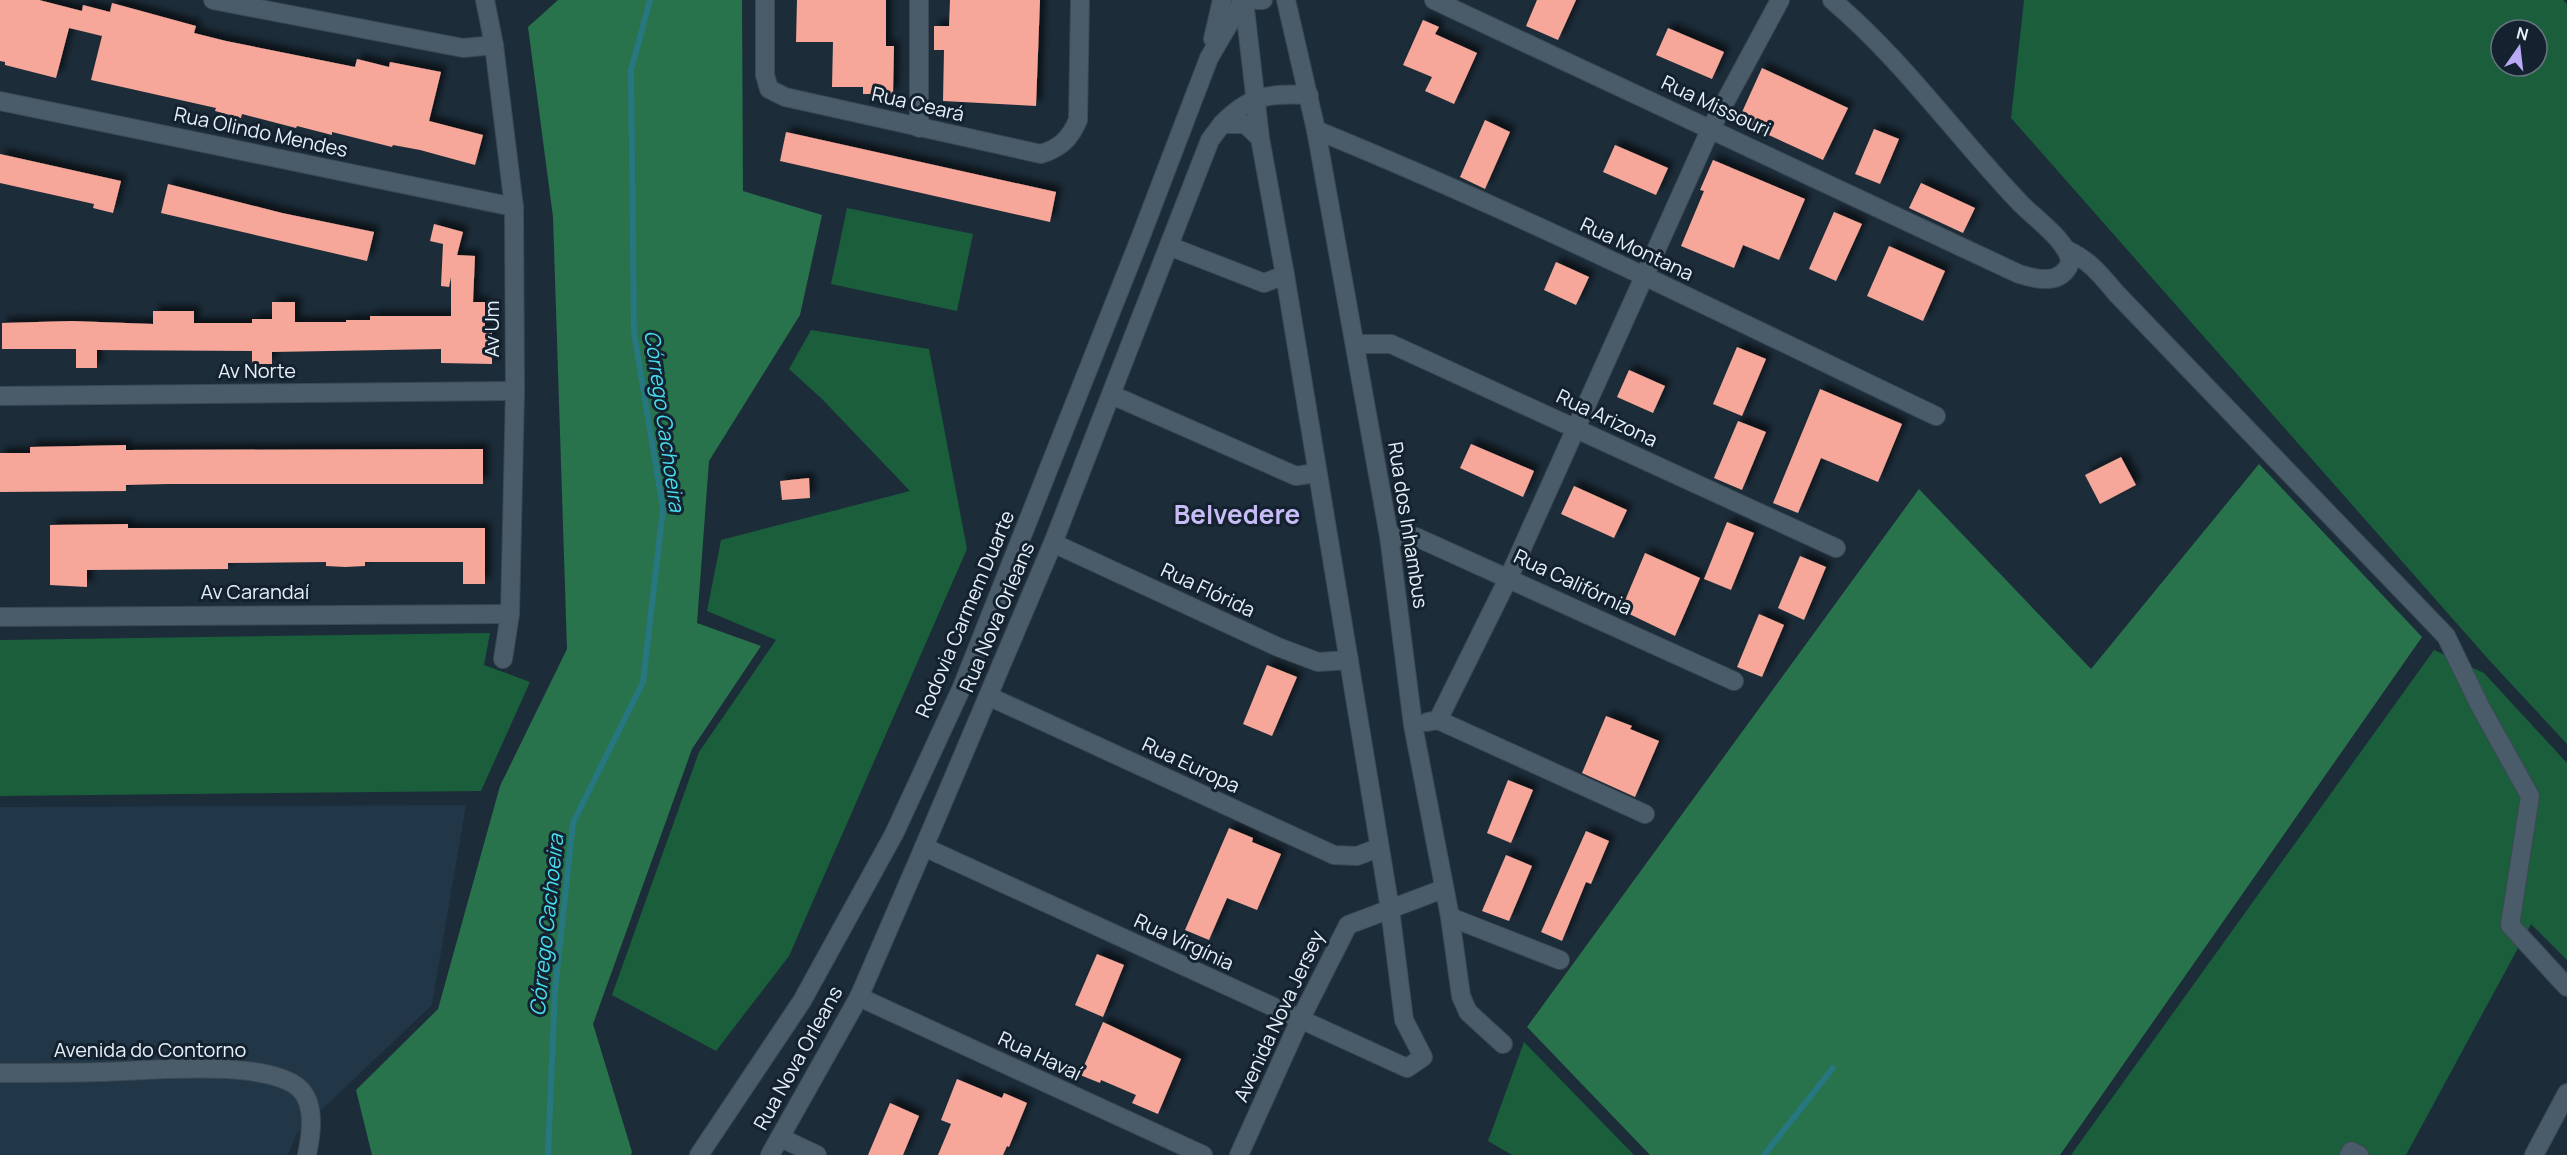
<svg xmlns="http://www.w3.org/2000/svg" width="2567" height="1155" viewBox="0 0 2567 1155" font-family="Manrope,sans-serif">
<style>
.built{fill:#213647}
.green{fill:#1a5e3c;fill-rule:evenodd}
.forest{fill:#28724c}
.lines{fill:none;stroke-linecap:round;stroke-linejoin:round}
.stream{stroke:#277781;stroke-width:6}
.building{fill:#f6a799;filter:url(#shadow)}
.street-casing{stroke:#3c4953;stroke-width:20}
.secondary-casing{stroke:#3c4953;stroke-width:20}
.street{stroke:#4a5b69;stroke-width:18}
.secondary{stroke:#4a5b69;stroke-width:18}
.labels{text-anchor:middle;stroke-width:6;stroke-linejoin:round;paint-order:stroke}
.street-label{font-size:20px;fill:#e6f0f9;stroke:#13222e}
.water-label{font-size:21px;font-style:italic;fill:#47def2;stroke:#13222e}
.district-label{font-size:26px;font-weight:bold;fill:#c7bcf5;stroke:#13222e}
</style>
<defs>
<filter id="shadow"><feDropShadow dx="5.5" dy="-5.5" stdDeviation="3" flood-color="#0009"/></filter>
</defs>
<rect width="100%" height="100%" fill="#1c2c39"/>
<polygon class="built" points="466,805 432,1005 297,1133 288,1155 0,1155 0,807"/>
<g class="green">
<path d="M2024 0H2563L2567 4V744L2489 660 2011 118ZM2501 30H2537V66H2501Z"/>
<polygon points="847,208 973,234 957,311 831,284"/>
<polygon points="811,330 929,349 967,549 789,956 716,1051 612,995 699,752 776,640 707,611 721,540 910,491 822,399 789,369"/>
<polygon points="490,633 484,665 530,682 481,791 0,796 0,640"/>
<polygon points="2434,650 2484,673 2567,763 2567,960 2531,924 2406,1155 2071,1155"/>
<polygon points="1524,1042 1634,1155 1512,1155 1488,1141"/>
</g>
<g class="forest">
<polygon points="558,0 742,0 743,191 822,215 800,315 709,461 697,623 761,646 692,749 593,1024 632,1152 631,1155 372,1155 356,1090 438,1009 500,786 567,649 553,217 528,27"/>
<polygon points="2259,464 2422,637 2060,1155 1650,1155 1527,1027 1919,489 2091,669"/>
</g>
<g class="lines">
<g class="stream">
<polyline points="548,1155 555,989 573,823 643,682 663,509 634,332 631,70 650,0"/>
<polyline points="1764,1155 1833,1068"/>
</g>
</g>
<g class="building">
<polygon points="0,0 39,0 82,11 83,5 110,12 112,3 196,26 194,33 226,41 355,67 357,59 389,67 390,62 441,72 429,121 483,135 475,165 420,150 393,145 392,147 332,132 332,135 297,126 296,128 242,114 241,118 215,111 216,108 91,80 102,36 69,28 56,78 5,65 5,62 0,61"/>
<polygon points="797,0 886,0 886,46 894,46 893,94 863,94 863,87 832,87 833,42 796,42"/>
<polygon points="950,0 1040,0 1036,106 943,101 944,50 934,50 934,26 949,26"/>
<polygon points="1537,0 1576,0 1558,40 1526,26"/>
<polygon points="1423,20 1439,27 1435,34 1477,53 1454,104 1425,91 1432,77 1403,65"/>
<polygon points="1668,28 1724,52 1712,79 1656,55"/>
<polygon points="1762,68 1848,108 1823,160 1738,121"/>
<polygon points="1485,120 1510,132 1485,189 1460,177"/>
<polygon points="1874,129 1899,139 1880,184 1855,174"/>
<polygon points="786,132 1056,192 1050,222 780,161"/>
<polygon points="1615,145 1668,168 1656,195 1603,172"/>
<polygon points="0,154 121,181 113,213 93,208 94,204 0,183"/>
<polygon points="1713,160 1805,199 1779,260 1743,245 1734,268 1681,246 1704,191 1700,190"/>
<polygon points="1921,183 1975,208 1963,233 1909,208"/>
<polygon points="168,184 282,213 374,232 367,261 161,213"/>
<polygon points="1834,212 1862,224 1836,281 1809,269"/>
<polygon points="434,224 463,232 457,255 475,256 473,302 485,302 485,332 492,332 492,364 441,363 441,349 272,352 272,364 252,364 252,351 97,350 97,368 76,368 76,349 2,349 2,323 72,321 153,324 153,311 194,311 194,323 252,323 252,319 272,319 272,302 295,302 295,322 346,322 346,320 370,320 370,316 451,316 451,277 449,287 441,286 443,244 430,241"/>
<polygon points="1889,246 1945,271 1923,321 1867,296"/>
<polygon points="1556,262 1589,277 1576,305 1544,290"/>
<polygon points="1737,347 1766,359 1742,416 1713,404"/>
<polygon points="1629,370 1665,386 1653,413 1617,397"/>
<polygon points="1820,389 1902,424 1878,482 1821,458 1798,513 1773,503"/>
<polygon points="1738,421 1766,432 1742,490 1714,478"/>
<polygon points="1471,444 1534,471 1523,497 1460,468"/>
<polygon points="126,445 126,450 483,449 483,484 167,484 126,485 126,491 0,492 0,453 30,453 30,447"/>
<polygon points="2121,457 2136,485 2100,504 2085,475"/>
<polygon points="809,478 810,498 782,500 780,481"/>
<polygon points="1574,486 1627,510 1614,538 1561,514"/>
<polygon points="1727,522 1754,533 1731,590 1704,579"/>
<polygon points="128,524 128,528 485,528 485,584 463,584 463,562 365,562 365,566 345,567 326,566 326,562 228,563 228,569 87,570 87,587 50,585 50,525"/>
<polygon points="1645,553 1700,578 1675,636 1621,610"/>
<polygon points="1800,556 1826,567 1804,620 1778,608"/>
<polygon points="1759,614 1784,625 1762,677 1737,667"/>
<polygon points="1267,665 1297,677 1272,736 1243,724"/>
<polygon points="1606,716 1632,726 1630,729 1659,741 1635,797 1582,773"/>
<polygon points="1508,780 1533,790 1511,843 1487,833"/>
<polygon points="1229,828 1253,838 1252,842 1281,854 1257,910 1227,898 1209,940 1185,930"/>
<polygon points="1586,831 1609,841 1591,884 1586,882 1562,941 1541,932"/>
<polygon points="1506,855 1532,866 1509,921 1482,911"/>
<polygon points="1097,954 1124,965 1103,1017 1075,1005"/>
<polygon points="1103,1022 1181,1059 1158,1114 1132,1103 1136,1095 1101,1080 1100,1083 1080,1075"/>
<polygon points="957,1079 1002,1098 1004,1093 1027,1103 1009,1147 1007,1146 1003,1155 938,1155 951,1124 941,1120"/>
<polygon points="890,1103 919,1116 903,1155 868,1155"/>
</g>
<g class="lines">
<g class="street-casing">
<g id="street">
<polyline points="213,0 463,48 494,45"/>
<polyline points="485,0 494,45 514,207 515,391 510,614 503,659"/>
<path d="M765 0V75L769 89 785 97 1041 154C1060 148 1070 139 1078 120L1080 0"/>
<polyline points="1286,0 1316,130 1389,536 1413,725 1450,917 1461,996 1468,1012 1503,1044"/>
<path d="M1434 0 2019 274C2038 280 2061 285 2070 263 2070 243 2035 218 2021 204 1957 137 1903 60 1832 0"/>
<polyline points="0,101 514,207"/>
<path d="M1222 124C1250 95 1269 93 1309 95"/>
<polyline points="919,128 919,0"/>
<path d="M1316 130C1527 216 1731 318 1936 416"/>
<polyline points="1169,246 1264,283 1285,275"/>
<path d="M2067 250C2089 260 2101 275 2116 293L2446 636 2480 706 2530 796 2510 925 2567 987"/>
<polyline points="1355,344 1391,344 1836,548"/>
<polyline points="1112,395 1296,476 1316,473"/>
<polyline points="0,396 515,391"/>
<polyline points="1389,536 1416,537 1734,681"/>
<polyline points="1053,543 1278,647 1318,662 1349,660"/>
<polyline points="0,617 510,614"/>
<polyline points="988,696 1334,855 1357,856 1378,848"/>
<polyline points="1438,720 1509,577 1711,128 1780,0"/>
<polyline points="1427,722 1438,720 1645,814"/>
<polyline points="924,847 1407,1068 1423,1057 1404,1020 1390,909 1285,275 1260,138 1244,0"/>
<polyline points="1450,917 1560,960"/>
<polyline points="859,997 1203,1155"/>
<path d="M0 1073C34 1073 68 1073 101 1072 146 1071 268 1058 300 1089 316 1105 311 1135 307 1155"/>
<polyline points="781,1138 817,1155"/>
<polyline points="770,1155 859,997 924,847 1053,543 1210,140 1222,124 1245,124 1260,138"/>
<polyline points="1239,1155 1300,1020 1348,925 1443,889"/>
<polyline points="2349,1155 2351,1151 2359,1155"/>
<polyline points="2534,1155 2567,1093"/>
</g>
</g>
<g class="secondary-casing">
<g id="secondary">
<polyline points="1256,0 1263,0"/>
<polyline points="1213,39 1222,0"/>
<polyline points="699,1155 802,1001 894,834 962,687 1141,236 1209,58 1243,0"/>
</g>
</g>
<use href="#street" class="street"/>
<use href="#secondary" class="secondary"/>
</g>
<g class="labels">
<g class="street-label">
<text transform="translate(918 104) rotate(13)" y="7">Rua Ceará</text>
<text transform="translate(1716 106) rotate(25)" y="7">Rua Missouri</text>
<text transform="translate(261 132) rotate(12)" y="7">Rua Olindo Mendes</text>
<text transform="translate(1637 249) rotate(25)" y="7">Rua Montana</text>
<text transform="translate(492 329) rotate(-90)" y="7">Av Um</text>
<text x="257" y="378">Av Norte</text>
<text transform="translate(1607 418) rotate(25)" y="7">Rua Arizona</text>
<text transform="translate(1408 525) rotate(81)" y="7">Rua dos Inhambus</text>
<text transform="translate(1573 582) rotate(25)" y="7">Rua Califórnia</text>
<text transform="translate(1208 590) rotate(25)" y="7">Rua Flórida</text>
<text x="255" y="599">Av Carandaí</text>
<text transform="translate(965 614) rotate(-67)" y="7">Rodovia Carmem Duarte</text>
<text transform="translate(997 617) rotate(-67)" y="7">Rua Nova Orleans</text>
<text transform="translate(1191 765) rotate(25)" y="7">Rua Europa</text>
<text transform="translate(1184 942) rotate(25)" y="7">Rua Virgínia</text>
<text transform="translate(1279 1016) rotate(-65)" y="7">Avenida Nova Jersey</text>
<text x="150" y="1057">Avenida do Contorno</text>
<text transform="translate(1040 1056) rotate(25)" y="7">Rua Havaí</text>
<text transform="translate(798 1058) rotate(-61)" y="7">Rua Nova Orleans</text>
</g>
<g class="water-label">
<text transform="translate(664 421) rotate(82)" y="7">Córrego Cachoeira</text>
<text transform="translate(547 925) rotate(-84)" y="7">Córrego Cachoeira</text>
</g>
<g class="district-label">
<text x="1237" y="524">Belvedere</text>
</g>
</g>
<g transform="translate(2519 48) rotate(14)"><circle r="28" fill="#13222e" stroke="#67747f" stroke-width="1.5"/>
<path d="M0-4.5L10 22L0 15L-10 22Z" fill="#baaaf6"/>
<text y="-9" font-size="16" font-weight="bold" text-anchor="middle" fill="#e6f0f9">N</text>
</g>
</svg>
